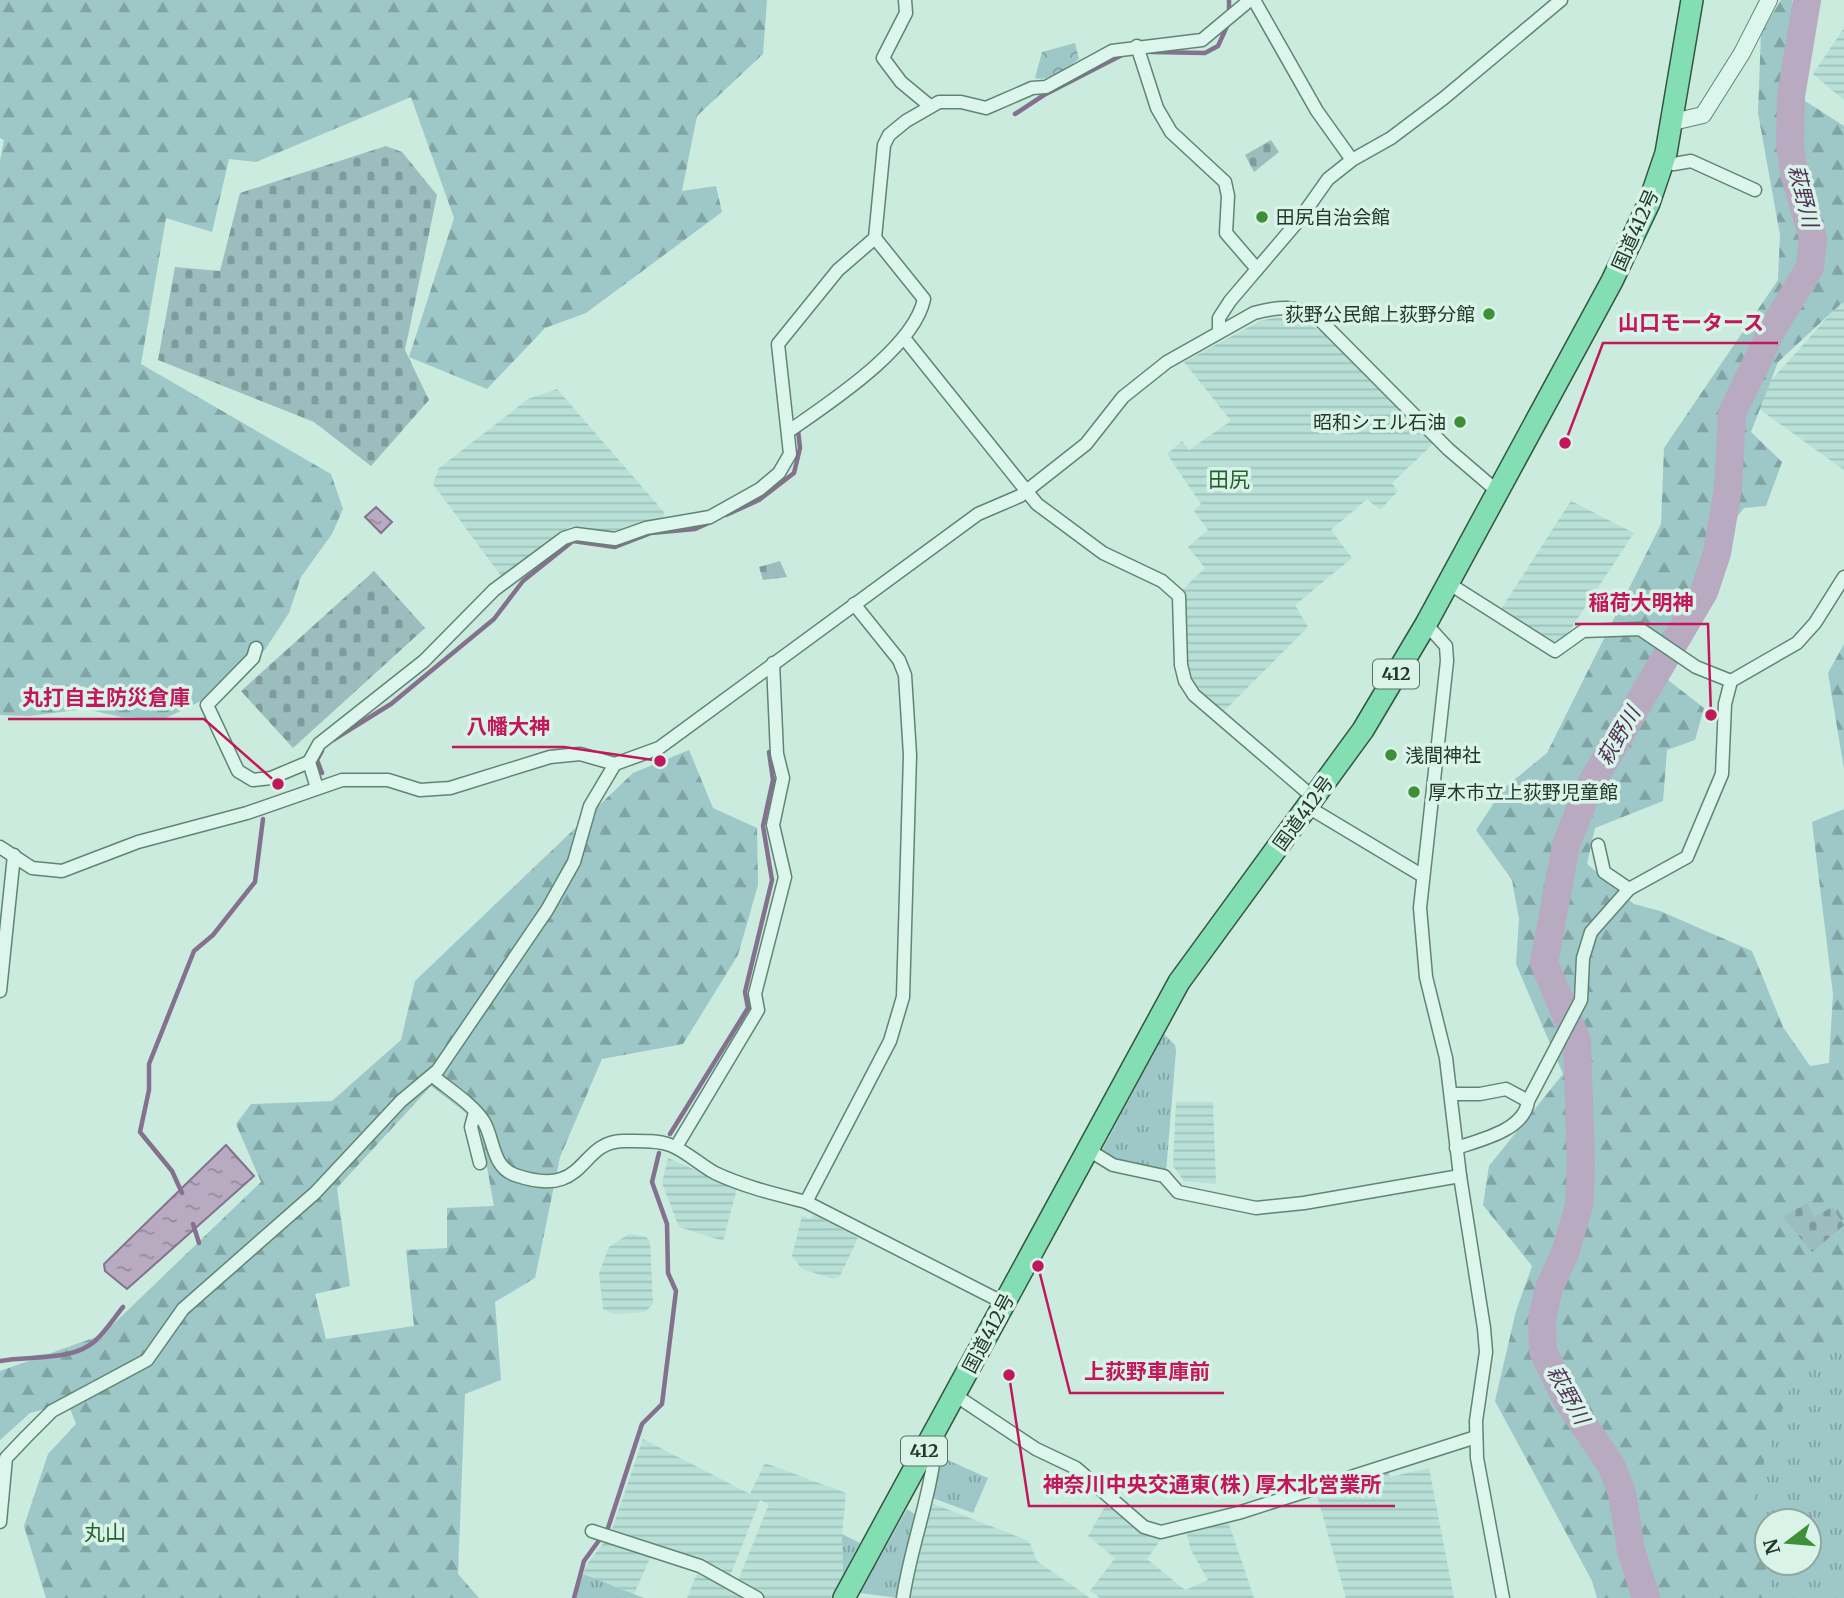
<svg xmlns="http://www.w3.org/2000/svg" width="1844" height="1598" viewBox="0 0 1844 1598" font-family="Merriweather,'Noto Sans JP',serif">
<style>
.farmland{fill:url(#farmland-rules)}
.grass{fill:url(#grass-tufts);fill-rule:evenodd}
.forest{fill:url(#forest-firs);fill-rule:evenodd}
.cemetery{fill:url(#cemetery-stones)}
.park{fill:url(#park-crowns)}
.water{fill:url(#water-ripples);stroke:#84718e;stroke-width:2}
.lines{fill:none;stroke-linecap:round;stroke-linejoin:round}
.stream{stroke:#84718e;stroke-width:4.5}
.river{stroke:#b8aac0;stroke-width:28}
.minor-casing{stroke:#608671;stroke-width:15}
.tertiary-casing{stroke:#608671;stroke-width:18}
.trunk-casing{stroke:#335540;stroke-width:24}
.minor{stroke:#dcf6ed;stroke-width:12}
.tertiary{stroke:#dcf6ed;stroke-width:16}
.trunk{stroke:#84deb4;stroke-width:21}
.poi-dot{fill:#3d9035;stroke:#d9f3e9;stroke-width:2.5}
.labels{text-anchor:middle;stroke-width:7;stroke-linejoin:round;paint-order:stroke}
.shield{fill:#d9f3e9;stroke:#597064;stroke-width:2}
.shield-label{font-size:18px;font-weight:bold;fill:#22382b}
.poi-label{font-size:19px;fill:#22382b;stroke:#d9f3e9;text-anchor:start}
.street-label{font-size:19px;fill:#22382b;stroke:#d9f3e9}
.water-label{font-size:21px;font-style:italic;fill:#513356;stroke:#d9f3e9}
.neighbourhood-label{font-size:21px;fill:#25612d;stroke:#d9f3e9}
.leader{fill:none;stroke:#c2185b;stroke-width:2.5}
.callout-dot{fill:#c2185b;stroke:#d9f3e9;stroke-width:2.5}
.callout-label{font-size:21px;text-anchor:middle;font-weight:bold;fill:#c2185b;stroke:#d9f3e9;stroke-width:7;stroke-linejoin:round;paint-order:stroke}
</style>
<defs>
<pattern id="farmland-rules" width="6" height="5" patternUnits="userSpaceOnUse" patternTransform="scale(1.75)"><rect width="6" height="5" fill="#b8e0d6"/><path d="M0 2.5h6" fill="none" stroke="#9ec1b8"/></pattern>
<pattern id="grass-tufts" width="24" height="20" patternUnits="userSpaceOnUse" patternTransform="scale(1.75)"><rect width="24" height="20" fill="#9ec7c8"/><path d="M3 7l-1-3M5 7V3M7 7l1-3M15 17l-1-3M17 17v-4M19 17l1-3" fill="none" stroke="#80a3a3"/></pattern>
<pattern id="forest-firs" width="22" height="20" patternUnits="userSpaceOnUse" patternTransform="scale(1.75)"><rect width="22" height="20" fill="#9ec7c8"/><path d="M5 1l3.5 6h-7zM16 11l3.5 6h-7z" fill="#80a3a3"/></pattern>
<pattern id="cemetery-stones" width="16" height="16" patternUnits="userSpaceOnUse" patternTransform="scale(1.75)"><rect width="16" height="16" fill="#9cbdbe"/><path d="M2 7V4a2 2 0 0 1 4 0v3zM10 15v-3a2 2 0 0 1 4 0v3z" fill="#7f9b9b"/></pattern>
<pattern id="park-crowns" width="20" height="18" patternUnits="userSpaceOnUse" patternTransform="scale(1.75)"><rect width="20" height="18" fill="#9ec7c8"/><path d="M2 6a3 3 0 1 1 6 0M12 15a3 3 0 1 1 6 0" fill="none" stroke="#80a3a3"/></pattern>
<pattern id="water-ripples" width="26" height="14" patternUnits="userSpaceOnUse" patternTransform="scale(1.75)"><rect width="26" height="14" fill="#b8aac0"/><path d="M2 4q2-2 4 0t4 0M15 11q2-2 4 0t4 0" fill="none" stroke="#958b9c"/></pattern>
</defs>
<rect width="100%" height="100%" fill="#caebde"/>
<g class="farmland">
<polygon points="1844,28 1844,100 1813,74"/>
<polygon points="1844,299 1844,470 1751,403"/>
<polygon points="1277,317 1307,323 1327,335 1435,442 1392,483 1398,491 1380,510 1367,499 1331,530 1352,558 1295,605 1308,627 1222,713 1199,697 1184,670 1181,591 1205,568 1188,547 1208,530 1194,511 1201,504 1167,454 1182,441 1189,450 1231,421 1184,362 1260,321"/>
<polygon points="557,389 664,512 663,519 605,533 571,526 502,577 433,484 439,468 509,414 528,399"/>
<polygon points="1571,501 1634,533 1568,633 1555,642 1501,609"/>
<polygon points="1176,1102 1213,1102 1216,1184 1184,1181 1173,1166"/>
<polygon points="668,1158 737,1188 723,1241 679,1227 662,1183"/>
<polygon points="814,1215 858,1238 840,1276 833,1279 802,1269 792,1256 802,1216 810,1219"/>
<polygon points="629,1234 646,1237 650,1242 653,1304 645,1312 615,1314 603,1309 599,1273 609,1247"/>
<polygon points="643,1439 750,1494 765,1463 846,1493 842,1534 843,1575 831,1598 763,1598 737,1583 769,1504 760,1500 730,1576 703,1560 611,1532"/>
<polygon points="1387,1468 1390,1477 1429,1468 1454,1598 1346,1598 1316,1492"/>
<polygon points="929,1502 1029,1541 1037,1561 1090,1598 908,1598"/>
<polygon points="1107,1503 1163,1536 1147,1559 1185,1590 1208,1580 1191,1550 1186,1531 1228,1521 1254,1598 1100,1598 1090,1591 1115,1558 1088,1536"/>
<polygon points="605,1541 651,1556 634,1594 583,1574 587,1564"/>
<polygon points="698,1571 747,1598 687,1598"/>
</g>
<g class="grass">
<polygon points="1164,1034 1175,1045 1176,1051 1166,1172 1114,1161 1102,1150"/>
<path d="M1844 1179V1598H1680ZM1767 1521H1809V1563H1767Z"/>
<polygon points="943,1458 988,1478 973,1513 930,1497"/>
<polygon points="907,1509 916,1515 898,1598 860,1593"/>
<polygon points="842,1534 860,1543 843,1575"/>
<polygon points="583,1574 644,1598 576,1598"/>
</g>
<g class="forest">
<polygon points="0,0 767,0 763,54 697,116 682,191 716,186 722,212 586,313 545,328 487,389 409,357 454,218 411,97 256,162 229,159 212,232 166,218 141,364 331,474 343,509 332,534 301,577 289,613 264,651 201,701 164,719 122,717 85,709 29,716 0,715 0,161 4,140 0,138"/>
<polygon points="1781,0 1792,0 1794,15 1789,48 1802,99 1844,126 1844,301 1778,362 1751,432 1782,462 1766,506 1744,508 1701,563 1668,680 1704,708 1695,740 1667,750 1663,801 1595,828 1587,864 1634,904 1660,911 1752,951 1783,1027 1810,1066 1829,1063 1833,994 1812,822 1844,809 1844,1323 1795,1373 1754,1492 1774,1598 1597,1598 1592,1581 1495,1401 1516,1311 1532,1266 1483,1205 1489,1166 1563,1074 1516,964 1519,919 1512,880 1476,830 1503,789 1547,753 1661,524 1664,448 1778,280 1780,235 1758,113 1761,32"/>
<polygon points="1844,644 1844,769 1828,673"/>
<path d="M689 750 713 808 757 828 758 885 738 955 683 1044 602 1059 560 1157 535 1278 495 1302 501 1380 465 1394 458 1574 479 1598H46L24 1526 48 1454 76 1424 68 1403 30 1413 0 1440V1371L102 1335 261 1182 236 1124 251 1104 332 1101 401 1040 415 981 633 773ZM431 1086 479 1123 494 1206 447 1208V1248L406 1250 414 1326 326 1339 315 1294 350 1286 337 1188Z"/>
</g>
<g class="cemetery">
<polygon points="1271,140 1279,152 1254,172 1245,155"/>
<polygon points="386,146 402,152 437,195 405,350 429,400 371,466 314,422 158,360 175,267 220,271 240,193"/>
<polygon points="780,561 787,577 763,580 759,567"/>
<polygon points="374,571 425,628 293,748 241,691"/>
<polygon points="1807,1203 1815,1217 1832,1207 1844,1225 1812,1252 1783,1217"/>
</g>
<path class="park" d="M1075 43 1079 59C1067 68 1051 82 1035 78L1042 52Z"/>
<g class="water">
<polygon points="376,507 392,522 381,533 365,517"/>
<polygon points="226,1145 254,1176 127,1289 105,1271 104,1264"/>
</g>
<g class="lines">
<g class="stream">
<polyline points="1229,16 1229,0"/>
<polyline points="1151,52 1205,53 1218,46 1228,24"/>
<polyline points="1015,114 1044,95 1122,55"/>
<polyline points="726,515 759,500 794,473 800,448 798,430"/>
<polyline points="333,740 391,704 494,619 523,581 573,541 615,547 651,533 695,529 711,522"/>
<polyline points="322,773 317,760 322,751"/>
<polyline points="670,1134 748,1008 745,992 772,880 763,826 773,780 769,752"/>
<polyline points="182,1193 172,1171 140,1132 149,1090 149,1064 194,951 213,935 255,882 263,819"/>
<polyline points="193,1224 199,1243"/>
<path d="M0 1361C29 1355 72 1362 95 1341 106 1331 114 1318 123 1307"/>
<polyline points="574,1598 584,1561 608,1528 642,1424 662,1404 676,1291 668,1273 667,1224 652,1182 659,1153"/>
</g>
<polyline class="river" points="1646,1598 1631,1550 1622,1493 1611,1465 1567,1400 1543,1351 1542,1320 1549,1288 1565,1253 1579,1206 1581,1164 1577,1041 1544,963 1566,845 1588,789 1704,592 1717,553 1728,489 1732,413 1772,330 1810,267 1813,238 1794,173 1790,145 1791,96 1807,0"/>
<g class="minor-casing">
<g id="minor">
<polyline points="905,0 906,13 883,58 901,82 930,106"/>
<polyline points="1254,0 1317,111 1352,160"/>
<polyline points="1137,46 1157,108 1171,132 1225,182 1228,196 1226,233 1257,269"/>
<polyline points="1663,162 1674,164 1691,161 1755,190"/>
<polyline points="1219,332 1219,318 1230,301 1299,220 1328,179 1352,160 1391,138 1444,98 1561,0"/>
<polyline points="904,338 1037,504 1103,553 1162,581 1179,596 1181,665 1185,681 1194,695 1314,798"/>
<path d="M789 431C829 403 914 348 924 299L875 238"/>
<polyline points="1448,583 1555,651 1583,631 1640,629 1696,667 1731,681"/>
<polyline points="854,604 899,660 905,675 910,755 903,997 890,1041 806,1202 1004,1303"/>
<polyline points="1426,624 1446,646 1447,661 1420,908 1426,977 1446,1058 1460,1176 1484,1328 1486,1352 1476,1421 1477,1458 1503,1598"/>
<polyline points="256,648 253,658 207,705 238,771 253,780 271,778 309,762"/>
<polyline points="317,788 309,762 319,744 424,661 494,590 564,538 576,534 615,539 646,528 710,517 760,489 779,473 790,454 778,344 838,270 875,238 884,145 889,135 906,121 939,102 961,102 986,108 1032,88 1046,87 1112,51 1202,40 1250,0"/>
<polyline points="1308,807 1423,876"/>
<path d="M0 847 32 868 62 871 138 842 247 813 342 780H388L420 790 450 788 550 757 580 754 615 764 659 748 978 514 1020 496 1086 444 1123 397 1167 362 1254 313C1276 307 1298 304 1318 318L1448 449 1497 491"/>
<polyline points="1629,889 1687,857 1722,774 1725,704 1731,681 1797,643 1815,623 1844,577"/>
<polyline points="0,991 14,855"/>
<path d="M433 1076C448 1089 473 1104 484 1122 494 1139 492 1167 515 1175 588 1200 577 1142 623 1141 637 1141 658 1140 670 1145 686 1151 700 1165 715 1173 745 1187 775 1194 806 1202"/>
<polyline points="1451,1094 1480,1094 1506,1089 1528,1101"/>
<polyline points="475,1112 471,1127 480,1163"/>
<polyline points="676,1147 758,1010 755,994 785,877 773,825 783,778 777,754 773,663"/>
<path d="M1456 1148C1480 1140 1525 1130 1528 1101L1581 1000 1583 958 1591 932 1629 889 1604 872 1598 845"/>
<polyline points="1087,1149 1113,1165 1164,1176 1178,1192 1256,1208 1304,1203 1460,1176"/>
<polyline points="955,1395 1036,1449 1076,1468 1144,1527 1161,1532 1238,1513 1476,1437"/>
<polyline points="0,1522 6,1458 26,1437 52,1411 147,1360 183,1309 315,1193 401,1101 438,1070 547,910 574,862 590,806 615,764"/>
<polyline points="592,1531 700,1566 757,1598"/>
<path d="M903 1598C911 1544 933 1491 936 1437"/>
</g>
</g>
<g class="tertiary-casing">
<polyline id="tertiary" points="1673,122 1703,115 1742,53 1769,0"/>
</g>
<g class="trunk-casing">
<polyline id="trunk" points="844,1598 1179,982 1363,730 1426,624 1612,281 1649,203 1666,153 1692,0"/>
</g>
<use href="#minor" class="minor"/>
<use href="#tertiary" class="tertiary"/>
<use href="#trunk" class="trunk"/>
</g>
<g class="poi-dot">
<circle cx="1262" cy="217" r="7"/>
<circle cx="1489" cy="314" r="7"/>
<circle cx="1460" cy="422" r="7"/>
<circle cx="1391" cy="755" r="7"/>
<circle cx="1414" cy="792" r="7"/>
</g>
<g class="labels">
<g class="shield">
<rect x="1373" y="659.5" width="46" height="29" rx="5"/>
<rect x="901" y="1436.5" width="46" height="29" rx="5"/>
</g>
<g class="shield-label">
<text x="1396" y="680">412</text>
<text x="924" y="1457">412</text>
</g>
<g class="poi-label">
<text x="1276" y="224">田尻自治会館</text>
<text x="1475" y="321" text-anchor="end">荻野公民館上荻野分館</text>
<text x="1446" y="429" text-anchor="end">昭和シェル石油</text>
<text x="1405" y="762">浅間神社</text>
<text x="1428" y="799">厚木市立上荻野児童館</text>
</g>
<g class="street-label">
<text transform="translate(1635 230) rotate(-66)" y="7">国道412号</text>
<text transform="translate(1303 813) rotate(-54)" y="7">国道412号</text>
<text transform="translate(988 1333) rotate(-62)" y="7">国道412号</text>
</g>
<g class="water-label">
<text transform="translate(1803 196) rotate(76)" y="7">萩野川</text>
<text transform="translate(1619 736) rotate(-60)" y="7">萩野川</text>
<text transform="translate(1568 1395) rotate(61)" y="7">萩野川</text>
</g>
<g class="neighbourhood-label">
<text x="1229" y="487">田尻</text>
<text x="105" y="1540">丸山</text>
</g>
</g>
<path class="leader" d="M1565 443L1603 343H1778M1711 715L1708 624H1575M278 784L204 719H8M660 761L564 747H452M1038 1266L1070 1393H1224M1009 1375L1029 1506H1395"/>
<g class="callout-dot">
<circle cx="1565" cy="443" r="7"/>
<circle cx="1711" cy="715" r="7"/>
<circle cx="278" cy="784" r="7"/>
<circle cx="660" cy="761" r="7"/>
<circle cx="1038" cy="1266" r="7"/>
<circle cx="1009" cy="1375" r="7"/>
</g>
<g class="callout-label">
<text x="1691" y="330">山口モータース</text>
<text x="1641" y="610">稲荷大明神</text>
<text x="106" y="705">丸打自主防災倉庫</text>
<text x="508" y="734">八幡大神</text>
<text x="1147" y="1379">上荻野車庫前</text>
<text x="1212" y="1492">神奈川中央交通東(株) 厚木北営業所</text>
</g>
<g transform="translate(1788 1542) rotate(254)"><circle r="33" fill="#d9f3e9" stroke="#90a89d" stroke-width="2"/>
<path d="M0-5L12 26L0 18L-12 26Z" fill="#3d9035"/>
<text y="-10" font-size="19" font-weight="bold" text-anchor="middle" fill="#22382b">N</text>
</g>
</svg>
